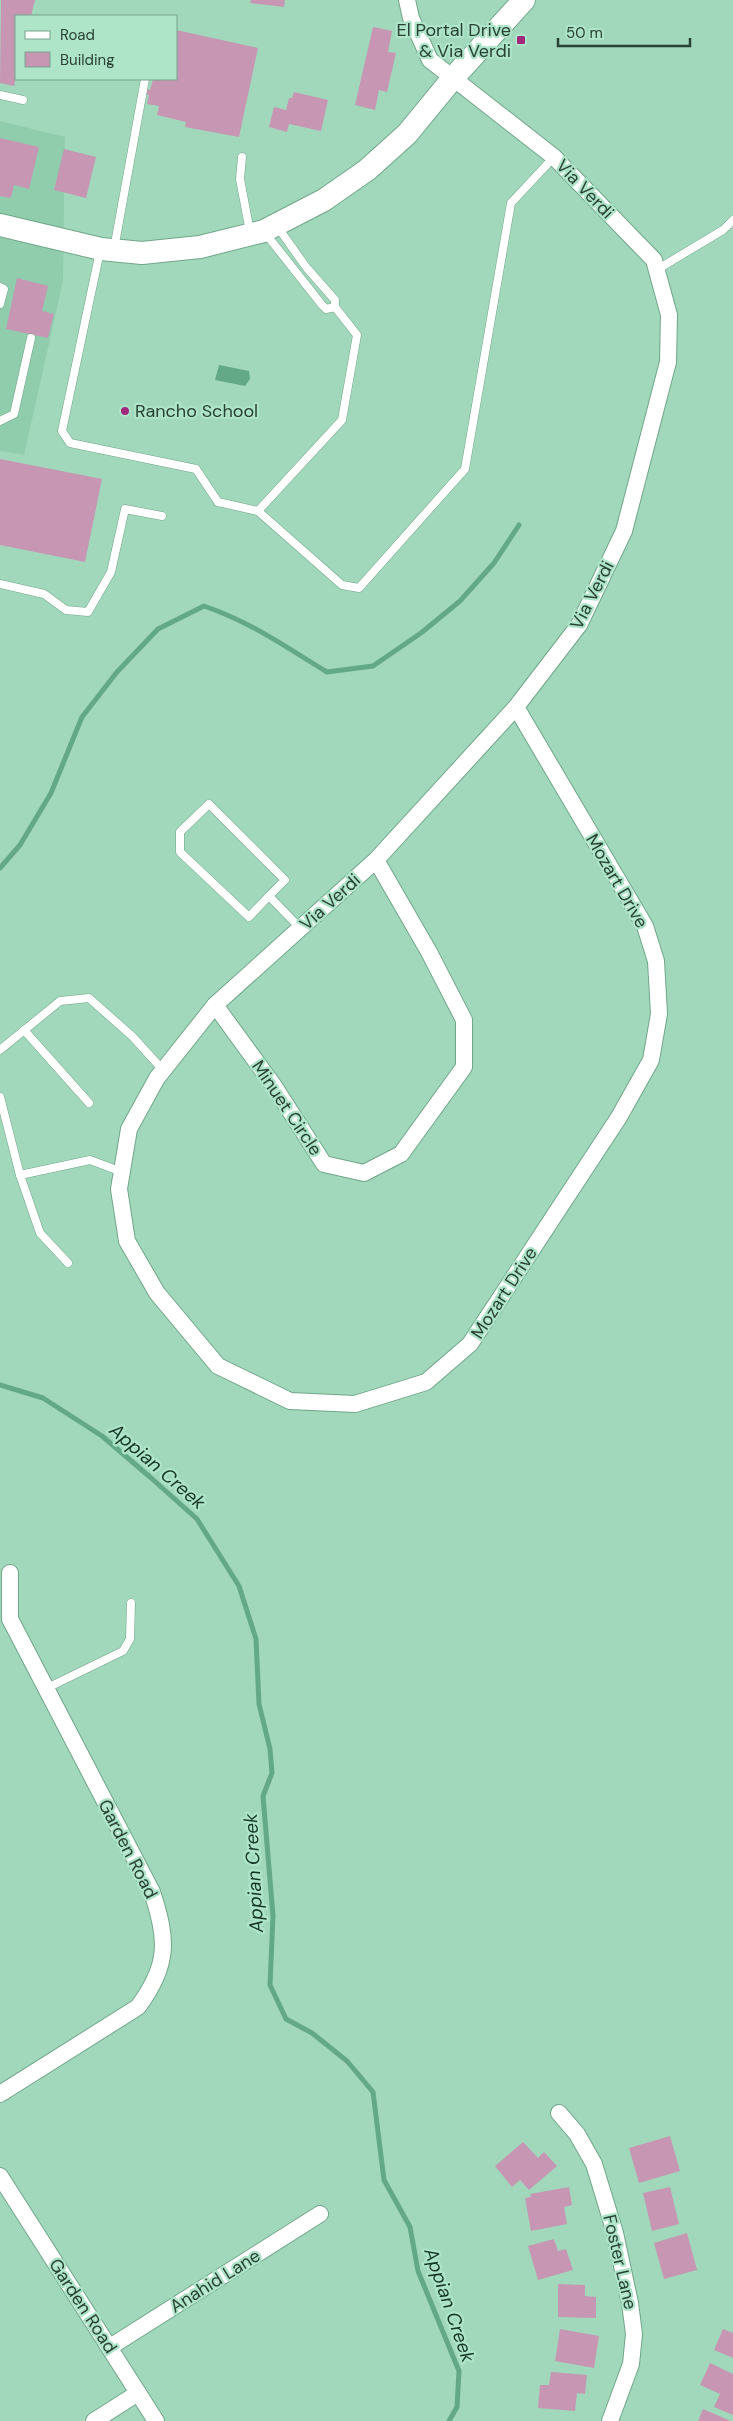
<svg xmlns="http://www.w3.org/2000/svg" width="733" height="2421" viewBox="0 0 733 2421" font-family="'DM Sans',sans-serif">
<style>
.built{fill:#8fcdad}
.water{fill:#63a987}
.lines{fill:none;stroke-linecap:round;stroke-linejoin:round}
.stream{stroke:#63a987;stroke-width:5}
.building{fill:#c696b3}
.service-casing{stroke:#70a68a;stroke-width:9}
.minor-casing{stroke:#70a68a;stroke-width:18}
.secondary-casing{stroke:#70a68a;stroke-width:24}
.service{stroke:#fff;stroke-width:8}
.minor{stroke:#fff;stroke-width:16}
.secondary{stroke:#fff;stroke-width:22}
.poi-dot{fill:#a1287f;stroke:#aee5c8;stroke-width:2}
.labels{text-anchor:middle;stroke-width:4.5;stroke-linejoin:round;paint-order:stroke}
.poi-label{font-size:18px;fill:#294035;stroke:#aee5c8;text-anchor:end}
.street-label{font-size:18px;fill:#294035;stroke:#aee5c8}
.water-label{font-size:19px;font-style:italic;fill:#163728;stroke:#aee5c8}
</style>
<rect width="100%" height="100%" fill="#a1d8bb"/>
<polygon class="built" points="0,121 65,137 63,281 24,455 0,451"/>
<polygon class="water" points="219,365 249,371 250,379 245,386 215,380"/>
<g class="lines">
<g class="stream">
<path d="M0 868 20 845 51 793 82 717 117 672 158 629 204 606C253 623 284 646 327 672L373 666 421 633 460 601 494 563 519 525"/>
<polyline points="0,1385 43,1398 102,1436 150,1477 197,1519 239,1586 256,1639 259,1704 270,1749 272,1773 263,1796 273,1916 270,1985 286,2019 312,2033 347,2061 373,2092 384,2180 410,2227 418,2271 459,2371 457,2407 449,2421"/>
</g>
</g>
<g class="building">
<polygon points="1,0 35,0 31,16 16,16 16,76 14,86 0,83"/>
<polygon points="251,0 285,0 284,7 250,3"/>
<polygon points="373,27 392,31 388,52 396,53 387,92 379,90 375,110 355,105"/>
<polygon points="176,30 258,48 239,137 185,127 186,122 157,115 159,106 147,104 149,95 145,95 146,89 150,90 153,79 176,79"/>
<polygon points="294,92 328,100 321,131 289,124 287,132 269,127 274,107 286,110 289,98 292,98"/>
<polygon points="0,138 39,147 29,189 14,185 11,198 0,196"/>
<polygon points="64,149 96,157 86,198 54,190"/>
<polygon points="17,278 48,286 42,311 54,314 48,338 6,329"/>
<polygon points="0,459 102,479 85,562 0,545"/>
<polygon points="670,2136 680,2171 639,2183 629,2148"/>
<polygon points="523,2142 538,2158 544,2152 557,2166 529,2190 520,2180 512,2187 495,2166"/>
<polygon points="569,2187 572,2205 564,2207 567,2224 531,2231 525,2198 531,2197 530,2194"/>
<polygon points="670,2187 679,2224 652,2231 643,2193"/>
<polygon points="687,2233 697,2270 664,2279 654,2243"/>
<polygon points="554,2239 558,2251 566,2249 573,2270 538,2280 528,2246"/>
<polygon points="558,2284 585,2285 585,2296 596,2297 596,2318 558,2317"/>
<polygon points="560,2329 599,2336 594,2368 555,2361"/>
<polygon points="723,2329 733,2333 733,2358 714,2350"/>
<polygon points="710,2363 733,2374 733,2415 714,2407 720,2394 700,2385"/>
<polygon points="551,2372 587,2375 585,2394 577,2393 575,2411 538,2408 540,2385 549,2385"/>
<polygon points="703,2409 731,2421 698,2421"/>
</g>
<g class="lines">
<g class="service-casing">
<g id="service">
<polyline points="0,95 23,100"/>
<polyline points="242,157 240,179 250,232"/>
<polyline points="266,234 322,305 326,309 335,307"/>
<polyline points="114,249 145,79"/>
<polyline points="100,251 62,431 70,443 196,469 218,502 258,511 342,420 357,335 335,307 335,300 306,267 277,226"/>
<polyline points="658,269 723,230 733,220"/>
<polyline points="0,287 4,289 0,304"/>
<polyline points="0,421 14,414 31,338"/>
<polyline points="258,511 342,585 359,588 465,469 511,203 554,157"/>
<polyline points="0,584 44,594 66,610 88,612 111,572 125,509 162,516"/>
<polyline points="269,896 249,917 180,852 180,832 209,804 285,880 269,896 300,928"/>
<polyline points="24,1030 89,1103"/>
<polyline points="0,1050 60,1001 89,998 132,1036 163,1070"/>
<polyline points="0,1097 20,1175"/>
<polyline points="68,1263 40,1233 20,1175 90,1160 122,1172"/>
<polyline points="45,1689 123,1651 130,1639 131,1603"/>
</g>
</g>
<g class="minor-casing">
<g id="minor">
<polyline points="407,0 411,18 430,60 554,157 654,260 669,315 668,362 624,531 579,625 516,707 376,860 215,1005 157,1078 129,1129 119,1189 127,1241 157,1293 218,1366 290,1401 355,1404 426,1382 470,1344 619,1117 651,1060 659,1014 656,961 645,926 516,707"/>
<polyline points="215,1005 274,1086 324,1164 364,1173 401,1154 464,1067 464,1020 429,952 376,860"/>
<path d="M0 2094 138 2007C169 1965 168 1940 152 1892L10 1619V1573"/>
<polyline points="559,2113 577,2134 594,2164 615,2233 630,2303 634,2334 631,2364 610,2421"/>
<polyline points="0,2176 156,2421"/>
<polyline points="110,2347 320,2214"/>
<polyline points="94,2421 138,2393"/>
</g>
</g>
<g class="secondary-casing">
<polyline id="secondary" points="0,225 101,249 142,253 200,247 264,231 324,200 367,170 407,134 453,78 524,0"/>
</g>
<use href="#service" class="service"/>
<use href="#minor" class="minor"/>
<use href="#secondary" class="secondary"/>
</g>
<g class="poi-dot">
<rect x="516" y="35" width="10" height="10" rx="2.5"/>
<circle cx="125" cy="411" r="5"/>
</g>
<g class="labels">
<g class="poi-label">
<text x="511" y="36">El Portal Drive<tspan x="511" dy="21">&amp; Via Verdi</tspan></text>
<text x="135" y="417" text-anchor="start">Rancho School</text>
</g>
<g class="street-label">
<text transform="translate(585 189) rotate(46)" y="6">Via Verdi</text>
<text transform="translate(592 595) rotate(-63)" y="6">Via Verdi</text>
<text transform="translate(617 881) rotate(60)" y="6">Mozart Drive</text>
<text transform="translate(330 902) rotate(-42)" y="6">Via Verdi</text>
<text transform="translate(287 1108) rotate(56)" y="6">Minuet Circle</text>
<text transform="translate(504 1293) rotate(-57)" y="6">Mozart Drive</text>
<text transform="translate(128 1849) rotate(63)" y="6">Garden Road</text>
<text transform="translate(620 2262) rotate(77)" y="6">Foster Lane</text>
<text transform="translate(215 2281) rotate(-32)" y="6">Anahid Lane</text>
<text transform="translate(83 2306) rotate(57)" y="6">Garden Road</text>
</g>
<g class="water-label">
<text transform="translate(158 1466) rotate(41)" y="7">Appian Creek</text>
<text transform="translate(253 1873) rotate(-93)" y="7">Appian Creek</text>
<text transform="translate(450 2305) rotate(71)" y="7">Appian Creek</text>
</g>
</g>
<rect x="15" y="15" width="162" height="65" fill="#aee5c8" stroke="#79a38d"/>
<rect x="25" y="31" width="25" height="8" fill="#ffffff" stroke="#79a38d"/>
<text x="60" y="40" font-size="15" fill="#294035">Road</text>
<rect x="25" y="52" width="25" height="15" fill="#c696b3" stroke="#79a38d"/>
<text x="60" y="65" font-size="15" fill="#294035">Building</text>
<path d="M558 38v8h132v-8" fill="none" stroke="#294035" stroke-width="2.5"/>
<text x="566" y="38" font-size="15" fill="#294035" stroke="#aee5c8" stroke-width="4" paint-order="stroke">50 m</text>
</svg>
